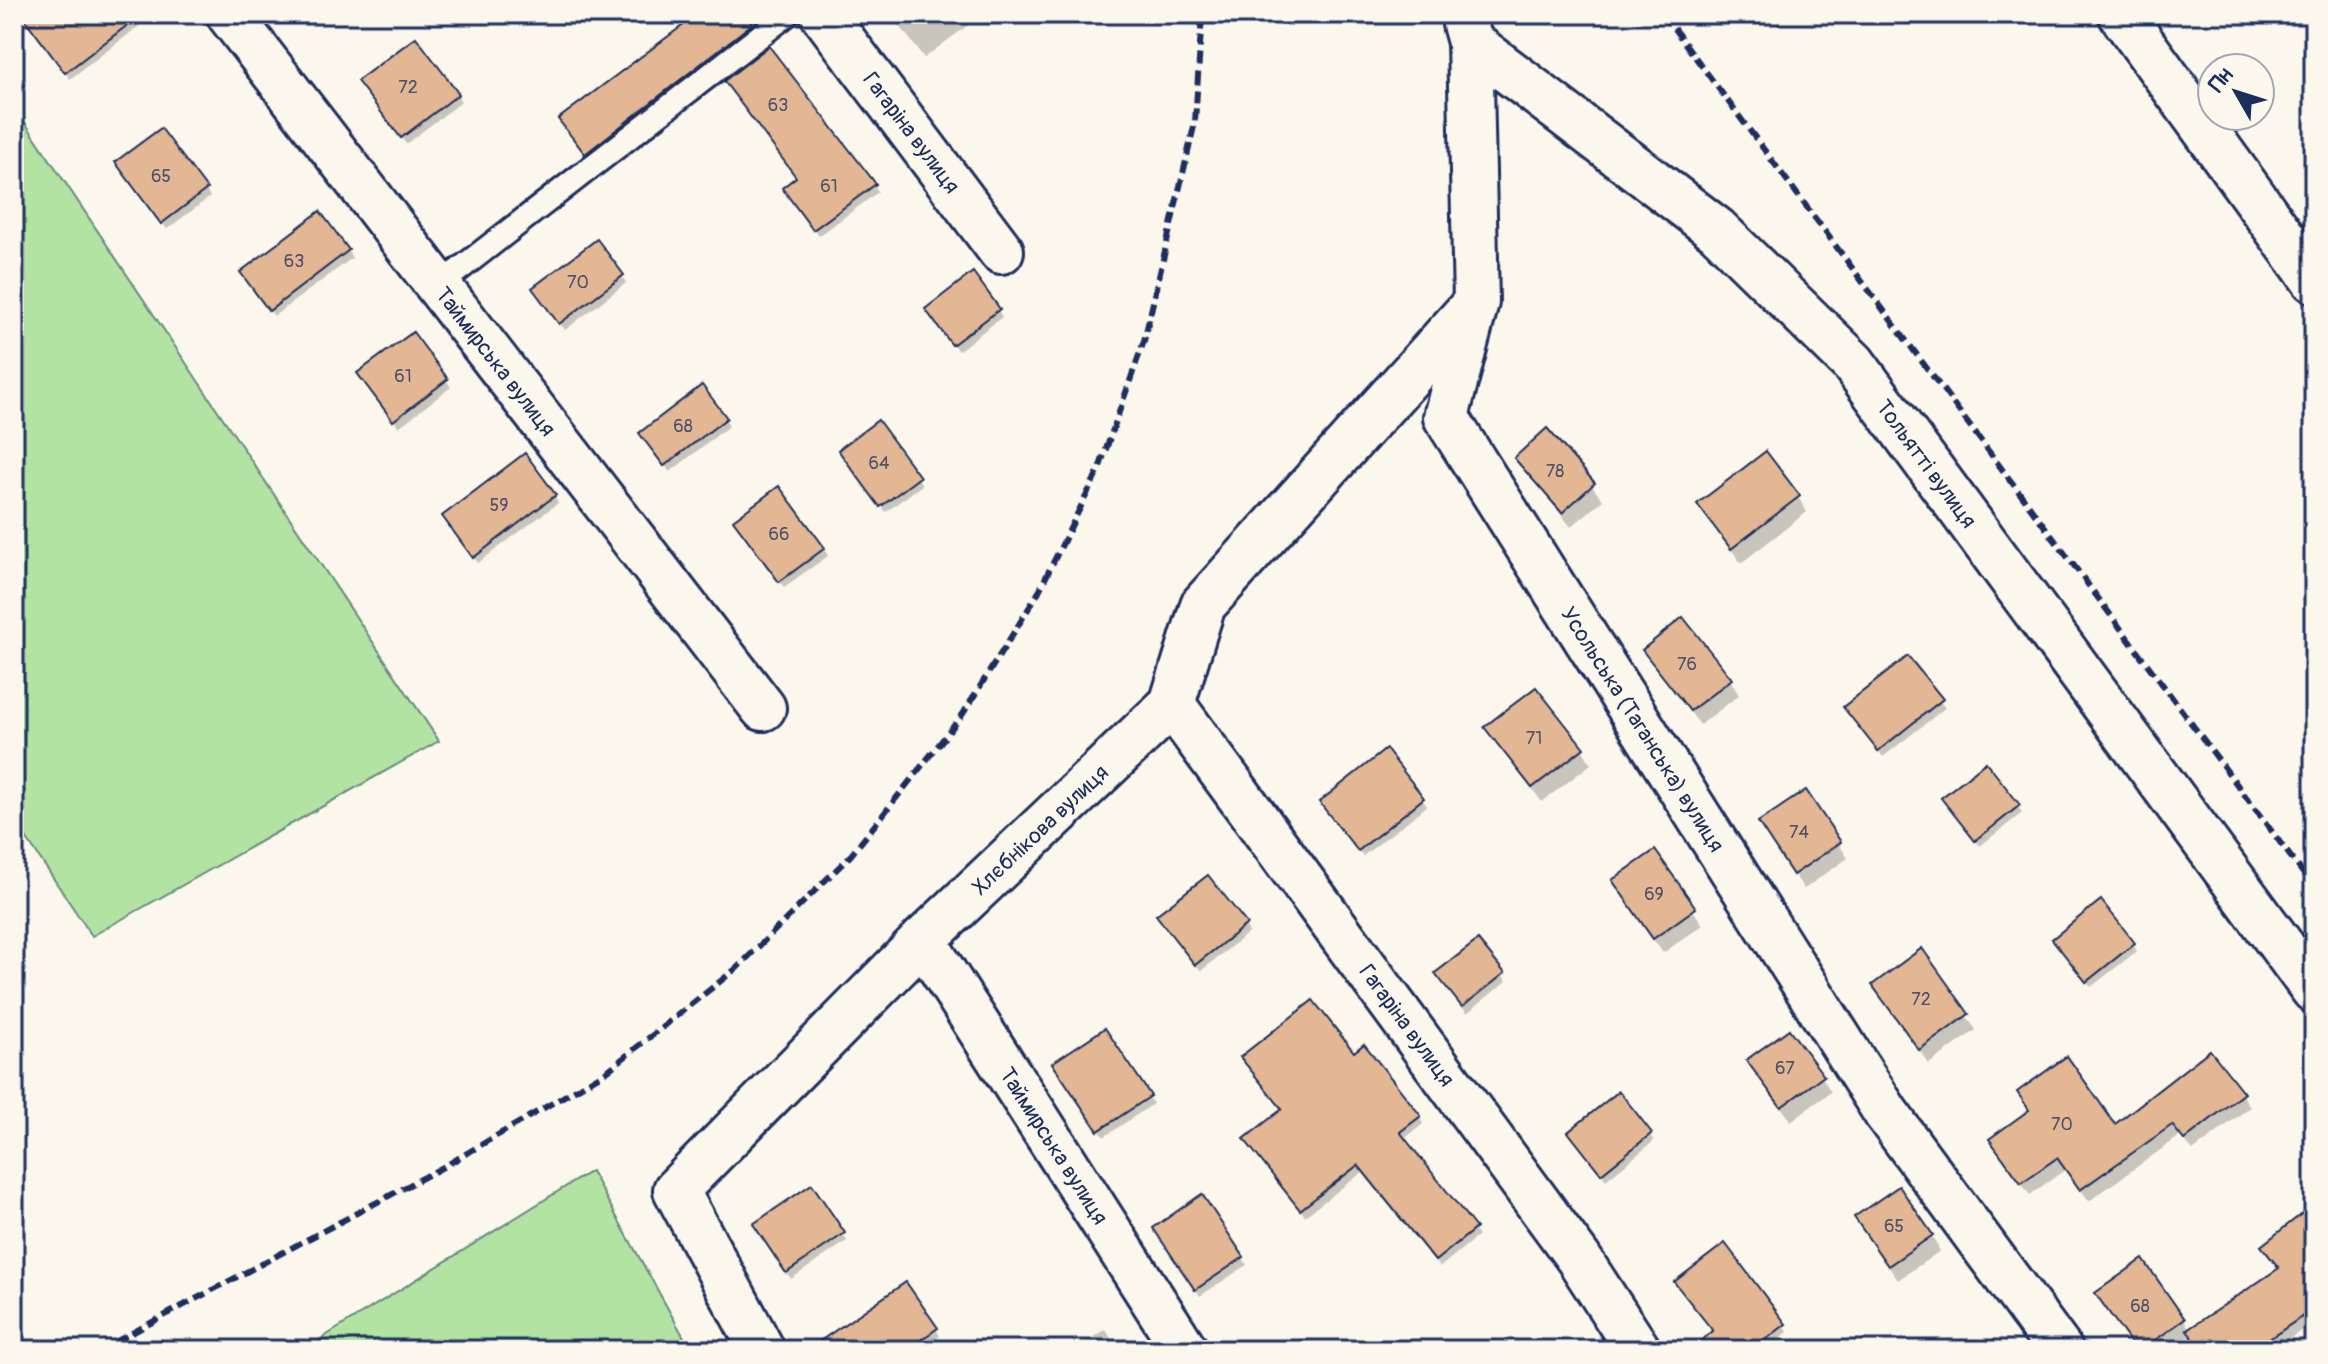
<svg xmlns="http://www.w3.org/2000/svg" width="2328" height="1364" viewBox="0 0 2328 1364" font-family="Pangolin,sans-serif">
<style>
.green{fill:#b3e3a3;stroke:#678980;stroke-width:2}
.shadow{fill:#0003}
.building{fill:#e3b793;stroke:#1b2f5e;stroke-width:2}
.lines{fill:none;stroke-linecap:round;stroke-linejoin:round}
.service-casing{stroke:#1b2f5e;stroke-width:28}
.minor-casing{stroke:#1b2f5e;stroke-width:50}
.service{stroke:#fbf7ec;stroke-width:22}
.minor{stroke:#fbf7ec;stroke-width:44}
.rail{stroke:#1b2f5e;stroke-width:6;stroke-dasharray:12 6;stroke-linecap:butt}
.labels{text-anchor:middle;stroke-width:7;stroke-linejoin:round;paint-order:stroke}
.number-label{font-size:18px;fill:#4d516b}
.street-label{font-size:22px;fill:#1b2f5e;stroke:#fbf7ec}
</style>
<rect width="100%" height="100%" fill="#fbf7ec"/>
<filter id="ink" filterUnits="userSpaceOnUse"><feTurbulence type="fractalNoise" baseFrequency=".0125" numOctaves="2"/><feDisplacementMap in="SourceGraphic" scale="16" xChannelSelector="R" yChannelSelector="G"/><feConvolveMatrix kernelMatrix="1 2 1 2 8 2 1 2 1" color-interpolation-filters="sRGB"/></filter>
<g filter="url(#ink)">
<g class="green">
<polygon points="14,106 439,741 92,936 14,820"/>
<polygon points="591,1171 691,1350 303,1350"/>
</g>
<g class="shadow">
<polygon points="44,14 155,14 70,79 35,31"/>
<polygon points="701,14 778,14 590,160 565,127"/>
<polygon points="891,14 983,14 924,58"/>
<polygon points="364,88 457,95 461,102 406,144"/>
<polygon points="122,170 206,190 210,197 167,229"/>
<polygon points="874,185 878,192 819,236 789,195"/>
<polygon points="348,251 352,258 274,316 246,280"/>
<polygon points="622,276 626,283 565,330 539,296"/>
<polygon points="998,310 1002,317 958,351 931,316"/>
<polygon points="413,335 451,387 399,427 364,381"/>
<polygon points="725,419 729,426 670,472 646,441"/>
<polygon points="1547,431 1603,500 1571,527 1516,458"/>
<polygon points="845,457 918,478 922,485 886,512"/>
<polygon points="555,496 558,503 478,563 448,523"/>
<polygon points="1798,497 1807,512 1741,563 1700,505"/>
<polygon points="740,528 824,549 828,556 784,587"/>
<polygon points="1644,650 1730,680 1739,695 1700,725"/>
<polygon points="1908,658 1945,708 1883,757 1850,714"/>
<polygon points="1487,728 1582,749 1591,764 1542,802"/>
<polygon points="1386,752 1427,806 1363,856 1326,809"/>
<polygon points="1805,793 1848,858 1804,889 1769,838"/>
<polygon points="1948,805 2018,806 2022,813 1980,846"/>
<polygon points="1654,852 1703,925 1663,953 1623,896"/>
<polygon points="1163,923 1245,925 1249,932 1201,971"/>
<polygon points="1478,943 1507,981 1467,1013 1442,981"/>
<polygon points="2133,944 2137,951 2091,987 2059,946"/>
<polygon points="1922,951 1976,1030 1929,1064 1883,1000"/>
<polygon points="1749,1061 1822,1077 1831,1092 1791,1121"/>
<polygon points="1059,1071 1149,1097 1153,1104 1104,1137"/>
<polygon points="1619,1094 1654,1141 1606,1180 1574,1140"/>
<polygon points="2242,1094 2250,1107 2193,1151 2180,1136 2089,1201 2066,1169 2030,1195 1999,1152"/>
<polygon points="1419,1117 1423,1124 1404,1139 1478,1236 1440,1267 1364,1171 1305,1216 1250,1147"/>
<polygon points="2314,1207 2314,1322 2273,1350 2202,1350 2192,1335 2171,1350 2136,1350 2106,1309 2184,1320 2190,1330 2280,1270 2263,1246"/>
<polygon points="760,1232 843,1234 847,1241 791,1279"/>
<polygon points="1865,1233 1932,1236 1940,1251 1898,1280"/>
<polygon points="1159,1235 1243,1258 1247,1265 1200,1296"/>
<polygon points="1681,1289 1784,1325 1788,1332 1765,1350 1726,1350"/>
<polygon points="936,1329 940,1336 932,1342 938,1350 839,1350"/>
<polygon points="1105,1329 1119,1350 1075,1350"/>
<polygon points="2013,1344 2017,1350 2005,1350"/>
</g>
<g class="building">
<polygon points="21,14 142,14 65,73"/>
<polygon points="698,14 745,14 752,24 585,154 558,119"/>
<polygon points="416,37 459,94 401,138 357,81"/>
<polygon points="769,46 876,184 813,230 782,188 796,177 724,81"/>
<polygon points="161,128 207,189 161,224 115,162"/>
<polygon points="320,211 349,250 269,311 240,272"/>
<polygon points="597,239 624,275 559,324 532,288"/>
<polygon points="973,272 1000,309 952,345 925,309"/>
<polygon points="413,332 448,379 393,421 357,373"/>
<polygon points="702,385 727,418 664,466 639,433"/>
<polygon points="878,420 920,477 880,507 838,450"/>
<polygon points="1547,428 1595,483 1562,513 1514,458"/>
<polygon points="1766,451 1800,496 1731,549 1697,504"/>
<polygon points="525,453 556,495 473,558 442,516"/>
<polygon points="779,486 825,548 779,582 733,520"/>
<polygon points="1683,617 1732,679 1690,711 1642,650"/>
<polygon points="1908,656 1943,699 1878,751 1843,707"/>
<polygon points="1536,687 1584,748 1532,788 1484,727"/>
<polygon points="1386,749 1424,798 1358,851 1319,802"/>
<polygon points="1986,762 2020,805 1975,841 1941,798"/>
<polygon points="1806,790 1841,842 1793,875 1758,822"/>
<polygon points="1655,850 1696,908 1653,939 1612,880"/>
<polygon points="1208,875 1247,924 1195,965 1156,915"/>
<polygon points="2101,900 2135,943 2086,982 2052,939"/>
<polygon points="1478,940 1505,973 1462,1007 1435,973"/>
<polygon points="1922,948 1969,1014 1919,1050 1872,985"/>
<polygon points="1313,1000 1354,1052 1364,1044 1421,1116 1400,1132 1476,1228 1435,1261 1358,1165 1300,1210 1244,1139 1282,1109 1240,1057"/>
<polygon points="1105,1028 1151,1096 1098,1131 1052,1063"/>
<polygon points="1789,1029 1824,1076 1781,1107 1746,1060"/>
<polygon points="2210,1050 2244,1093 2184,1140 2172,1125 2080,1190 2057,1158 2021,1183 1989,1139 2029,1110 2017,1092 2067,1056 2115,1124"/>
<polygon points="1619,1091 1652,1133 1601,1174 1568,1132"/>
<polygon points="812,1184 845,1233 786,1273 753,1224"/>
<polygon points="1899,1186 1933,1235 1888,1266 1854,1217"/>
<polygon points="1202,1194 1244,1257 1195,1290 1153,1228"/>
<polygon points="2314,1204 2314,1313 2312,1310 2253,1350 2201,1350 2187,1330 2279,1268 2261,1246"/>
<polygon points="1725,1243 1786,1324 1752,1350 1689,1350 1713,1331 1674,1282"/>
<polygon points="2143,1259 2185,1319 2141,1350 2136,1350 2095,1293"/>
<polygon points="906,1282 938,1328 906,1350 807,1350"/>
</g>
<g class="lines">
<g class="service-casing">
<polyline id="service" points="438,286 788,14"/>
</g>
<g class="minor-casing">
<g id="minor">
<path id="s1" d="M229 14 763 708"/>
<path id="s2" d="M823 14 1001 251"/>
<polyline points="2121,14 2314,280"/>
<path id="s3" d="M1465 24 1470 42 1717 230 1853 363 2314 990"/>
<path id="s4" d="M1470 42 1476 302 1446 417 1886 1113 2060 1350"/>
<path id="s5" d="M1172 704 1579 1259 1638 1350"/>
<path id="s6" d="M923 940 1185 1350"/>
<path id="s7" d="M762 1350 676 1190 923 940 1172 704 1203 605 1472 307"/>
</g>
</g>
<use href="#service" class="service"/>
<use href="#minor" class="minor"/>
<g class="rail">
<polyline points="1663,14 2314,888"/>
<polyline points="100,1350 445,1166 607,1071 737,968 851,855 963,714 1037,595 1098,472 1144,341 1195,122 1202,14"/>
</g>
</g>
</g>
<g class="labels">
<g class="number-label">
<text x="408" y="93">72</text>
<text x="778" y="111">63</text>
<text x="161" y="182">65</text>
<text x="829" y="192">61</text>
<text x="294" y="267">63</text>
<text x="578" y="288">70</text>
<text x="403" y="382">61</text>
<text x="683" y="432">68</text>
<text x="879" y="469">64</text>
<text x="1555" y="477">78</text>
<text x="499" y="511">59</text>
<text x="779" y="540">66</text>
<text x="1687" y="670">76</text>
<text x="1534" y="744">71</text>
<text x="1799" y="838">74</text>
<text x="1654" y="900">69</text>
<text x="1921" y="1005">72</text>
<text x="1785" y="1074">67</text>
<text x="2062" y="1130">70</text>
<text x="1894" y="1232">65</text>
<text x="2140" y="1312">68</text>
</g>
<g class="street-label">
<text dy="8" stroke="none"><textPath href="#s2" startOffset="148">Гагаріна вулиця</textPath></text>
<text dy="8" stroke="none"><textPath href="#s1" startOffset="438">Таймирська вулиця</textPath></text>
<text dy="8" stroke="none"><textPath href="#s3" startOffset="644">Тольятті вулиця</textPath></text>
<text dy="8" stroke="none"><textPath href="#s4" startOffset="748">Усольська (Таганська) вулиця</textPath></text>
<text dy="8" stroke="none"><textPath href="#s7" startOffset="694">Хлєбнікова вулиця</textPath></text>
<text dy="8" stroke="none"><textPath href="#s5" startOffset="398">Гагаріна вулиця</textPath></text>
<text dy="8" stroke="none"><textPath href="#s6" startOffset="244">Таймирська вулиця</textPath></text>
</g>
</g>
<rect width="2328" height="1364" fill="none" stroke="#fbf7ec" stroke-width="48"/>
<rect x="24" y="24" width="2280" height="1316" fill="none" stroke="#1b2f5e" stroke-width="3" filter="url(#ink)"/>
<g transform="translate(2236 92) rotate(309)"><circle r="38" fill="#fbf7ec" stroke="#a1a7b3" stroke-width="2"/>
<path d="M0-6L14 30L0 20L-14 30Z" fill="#1b2f5e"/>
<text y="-12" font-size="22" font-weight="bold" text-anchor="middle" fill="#1b2f5e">Пн</text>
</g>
</svg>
